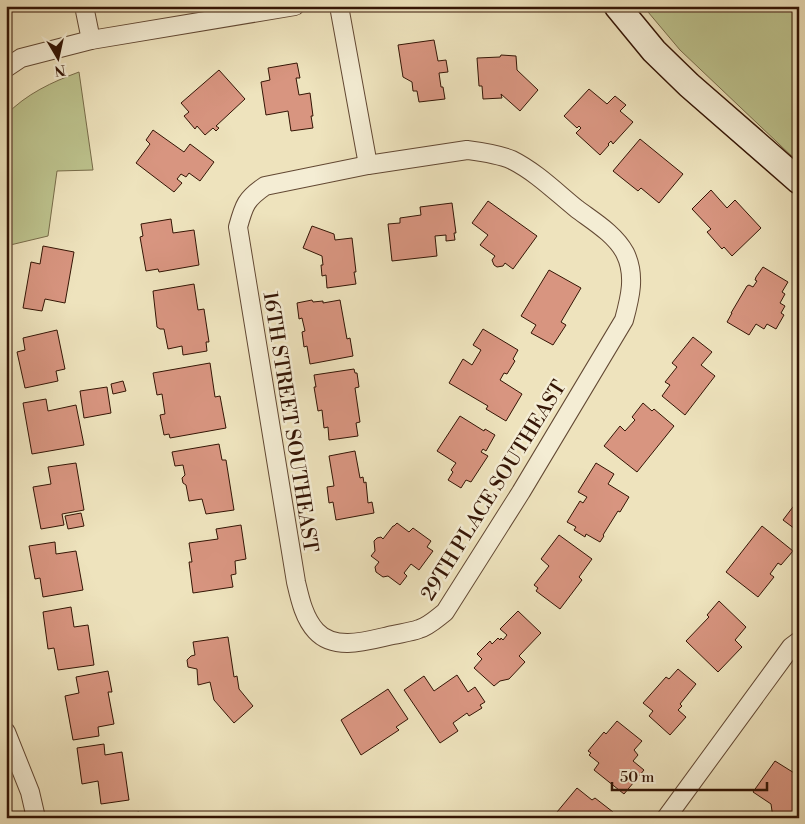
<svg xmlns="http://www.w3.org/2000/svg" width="805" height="824" viewBox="0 0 805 824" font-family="'Libre Bodoni',serif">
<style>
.green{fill:#bdc38e;stroke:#786c4a}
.building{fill:#d89580;stroke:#341505}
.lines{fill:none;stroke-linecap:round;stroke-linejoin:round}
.street-casing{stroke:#624833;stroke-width:20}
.secondary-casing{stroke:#341505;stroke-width:28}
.street{stroke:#f4edd4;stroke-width:18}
.secondary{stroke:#f4edd4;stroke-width:25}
.labels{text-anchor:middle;stroke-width:5;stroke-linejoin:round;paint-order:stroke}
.street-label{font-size:20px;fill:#341505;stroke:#f4edd4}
</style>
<rect width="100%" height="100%" fill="#eee3bd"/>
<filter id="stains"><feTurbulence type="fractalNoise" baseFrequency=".004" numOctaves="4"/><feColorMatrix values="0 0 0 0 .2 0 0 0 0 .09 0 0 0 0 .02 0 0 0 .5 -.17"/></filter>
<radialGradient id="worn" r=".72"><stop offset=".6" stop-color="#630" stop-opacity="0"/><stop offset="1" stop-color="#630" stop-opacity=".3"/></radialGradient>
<g class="green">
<polygon points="643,6 799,6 799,163 680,50"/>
<path d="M79 72 93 170 57 171 48 236 6 246V115C26 94 52 82 79 72Z"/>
</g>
<g class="building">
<polygon points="434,40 438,61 446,60 448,72 439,73 441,87 443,87 445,99 419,102 417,91 413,91 412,82 403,77 398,45"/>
<polygon points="501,55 516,56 517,70 538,90 520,111 501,94 502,98 483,99 482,86 479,86 477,58 500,57"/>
<polygon points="297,63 300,78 296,78 299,95 310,93 313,116 311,116 313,128 291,131 288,111 266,115 261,82 270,80 268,68"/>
<polygon points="219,70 245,99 216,126 219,128 216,131 213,128 205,135 197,126 195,129 184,116 189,112 181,103"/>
<polygon points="589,89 607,104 615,96 626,105 620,111 633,122 613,144 611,141 608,144 609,145 600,155 576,133 581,128 579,126 577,128 564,116"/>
<polygon points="153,130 184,152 190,144 214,162 200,181 189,173 186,177 181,174 177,179 182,183 174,192 136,163 150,144 146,140"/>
<polygon points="640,139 683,174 659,203 641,188 638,191 613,171"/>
<polygon points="711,190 727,208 735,200 761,228 732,256 724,247 722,249 707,232 711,229 692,209"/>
<polygon points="488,201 537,236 513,269 505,263 503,266 497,267 494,265 492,260 495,256 480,245 488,235 472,223"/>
<polygon points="452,203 456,233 454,233 455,240 446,241 446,235 435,236 437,256 392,261 388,224 400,223 400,218 421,215 420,207"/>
<polygon points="171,219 173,233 194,230 199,265 159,272 158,269 146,271 140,237 143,236 141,224"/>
<polygon points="312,226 334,234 335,240 352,238 356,272 354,272 356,284 327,288 326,275 322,276 321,265 323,265 322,256 303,248"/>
<polygon points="43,246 74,252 65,303 45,299 42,311 23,308 31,262 40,264"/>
<polygon points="763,267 788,282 782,292 785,294 780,303 785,306 781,313 784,315 776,329 767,324 764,329 756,324 749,335 727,322 732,313 731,313 747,286 749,285 753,287 757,281 755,280 756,277"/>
<polygon points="549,270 581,288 561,322 566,325 553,345 531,333 536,325 521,316"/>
<polygon points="194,284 198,310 204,309 209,342 206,342 207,351 183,355 182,346 168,349 164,329 160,329 157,327 153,291"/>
<polygon points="312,300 313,302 323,301 323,303 340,300 347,339 350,338 353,356 310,364 307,346 304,347 302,332 305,331 302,318 299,319 297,303"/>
<polygon points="483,329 518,350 513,359 515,361 507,374 504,373 500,380 522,394 506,421 486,409 488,406 449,383 463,359 472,365 481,350 473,345"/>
<polygon points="57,330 65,369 56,371 58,381 25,388 17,352 25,350 23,338"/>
<polygon points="693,337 712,352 701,365 715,376 685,415 662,396 670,385 665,382 677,367 672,363"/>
<polygon points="210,363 215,397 220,396 226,428 170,438 169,434 164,435 160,415 165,414 162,394 157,395 153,373"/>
<polygon points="354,369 355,373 357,373 359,387 355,388 360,422 356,423 358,436 329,440 328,427 324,428 322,410 318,411 314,387 316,387 314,375"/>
<polygon points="123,381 126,391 113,394 111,384"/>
<polygon points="107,387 111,413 84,418 80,391"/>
<polygon points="46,399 48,411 76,405 84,445 32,454 23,403"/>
<polygon points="643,403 652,411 654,409 674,426 637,472 604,446 620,426 625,431 635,420 632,417"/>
<polygon points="460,416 484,431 485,429 495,435 486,451 483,449 481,452 488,456 471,482 466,480 461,488 448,480 453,472 451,470 456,463 437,451"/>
<polygon points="219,444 222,460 226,460 234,510 206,514 202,499 189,501 186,485 183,483 182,478 185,475 183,465 175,466 172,452"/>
<polygon points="355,451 360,478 363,477 364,483 366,482 368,503 372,502 374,513 336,520 333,502 329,503 327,487 334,486 329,456"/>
<polygon points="76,463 84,510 62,514 64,525 41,529 33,487 51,484 48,467"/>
<polygon points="596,463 614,474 608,484 629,497 620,512 618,511 603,535 604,536 600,542 586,534 585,537 574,530 576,527 567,522 580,501 583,503 587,497 578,492"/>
<polygon points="799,499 799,532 783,520"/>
<polygon points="81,513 84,526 68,529 65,516"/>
<polygon points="397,523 409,532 413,528 431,541 427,547 433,551 419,570 411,564 404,573 407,576 400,585 388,576 383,577 376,572 375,567 379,562 371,556 375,551 374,541 377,538 381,537 383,539 393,526 394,526"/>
<polygon points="241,525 246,559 235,561 236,574 231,575 233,587 193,593 189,562 192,562 189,543 218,539 216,529"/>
<polygon points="762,526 793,551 781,565 778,563 770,574 774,577 758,597 726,572"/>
<polygon points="559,535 592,559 579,577 582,580 560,609 536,591 538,588 534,585 549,566 541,559"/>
<polygon points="55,542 56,554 76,551 83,590 43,597 40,578 35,579 29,546"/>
<polygon points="719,601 746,627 735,640 742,647 718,672 686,641 709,617 707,615"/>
<polygon points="71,607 74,627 88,625 94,665 58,670 54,648 48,649 43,612"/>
<polygon points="518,611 541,633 519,656 525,662 509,679 500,681 494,686 474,668 482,659 477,654 490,641 492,644 498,638 500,640 501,638 503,640 507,635 500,629"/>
<polygon points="228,637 234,677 237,676 239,689 253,706 234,723 214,700 210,682 198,685 197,669 188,667 187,660 191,656 195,655 193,642"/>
<polygon points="678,669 696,684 680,704 682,706 678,710 686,717 670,735 649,716 653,711 643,703 666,677 669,679"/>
<polygon points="108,671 112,692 108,692 114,724 98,727 99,736 73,740 65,696 79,693 76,677"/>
<polygon points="457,675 468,692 475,687 485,702 480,705 482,708 469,716 467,713 453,723 458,731 440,743 404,690 424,676 434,691"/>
<polygon points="388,689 408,719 396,727 399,730 361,755 341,720"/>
<polygon points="617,721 642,741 634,750 638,755 633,761 644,770 624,794 594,770 599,763 589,755 591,753 588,751 604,732 606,734"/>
<polygon points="104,744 105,755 122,752 129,800 101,804 98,781 82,784 77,748"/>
<polygon points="775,761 799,776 799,785 794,791 798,818 773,818 771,804 753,792"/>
<polygon points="577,788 592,800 595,798 613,812 608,818 552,818"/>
<polygon points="139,812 140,818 110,818"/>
</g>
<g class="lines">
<g class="street-casing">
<g id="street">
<polyline points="84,6 91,40"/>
<polyline points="339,6 368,165"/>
<polyline points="6,68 21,58 91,40 295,6"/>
<path d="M467 150C482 152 498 154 512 160 536 172 556 192 577 209 593 221 615 234 625 253 636 275 630 298 624 320L521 492 445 612C437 618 429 626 419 629 411 632 402 633 393 635 370 640 335 652 316 631 304 618 300 599 296 582L238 227C244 205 246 199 265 186L368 165Z"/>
<polyline points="6,732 30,792 36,818"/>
<polyline points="666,818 791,647 799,641"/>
</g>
</g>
<g class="secondary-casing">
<polyline id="secondary" points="617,6 654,51 689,85 799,181"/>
</g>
<use href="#street" class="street"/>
<use href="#secondary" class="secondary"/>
</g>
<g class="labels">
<g class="street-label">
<text transform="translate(291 422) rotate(81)" y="7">16TH STREET SOUTHEAST</text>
<text transform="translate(493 490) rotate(-58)" y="7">29TH PLACE SOUTHEAST</text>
</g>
</g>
<rect width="805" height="824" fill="none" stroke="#eee3bd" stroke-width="25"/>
<rect x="8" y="8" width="790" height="809" fill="none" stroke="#341505" stroke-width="2.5"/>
<rect x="12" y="12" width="780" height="799" fill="none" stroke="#341505"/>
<g transform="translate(58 58) rotate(171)" stroke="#f4edd4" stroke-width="4" paint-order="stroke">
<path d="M0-4L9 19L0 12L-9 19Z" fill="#341505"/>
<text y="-8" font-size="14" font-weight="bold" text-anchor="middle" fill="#341505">N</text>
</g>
<path d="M612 782v8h155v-8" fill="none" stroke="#341505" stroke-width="2.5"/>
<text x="620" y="782" font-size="15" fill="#341505" stroke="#f4edd4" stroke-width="4" paint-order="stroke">50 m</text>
<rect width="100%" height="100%" filter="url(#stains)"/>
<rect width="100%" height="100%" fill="url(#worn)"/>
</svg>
